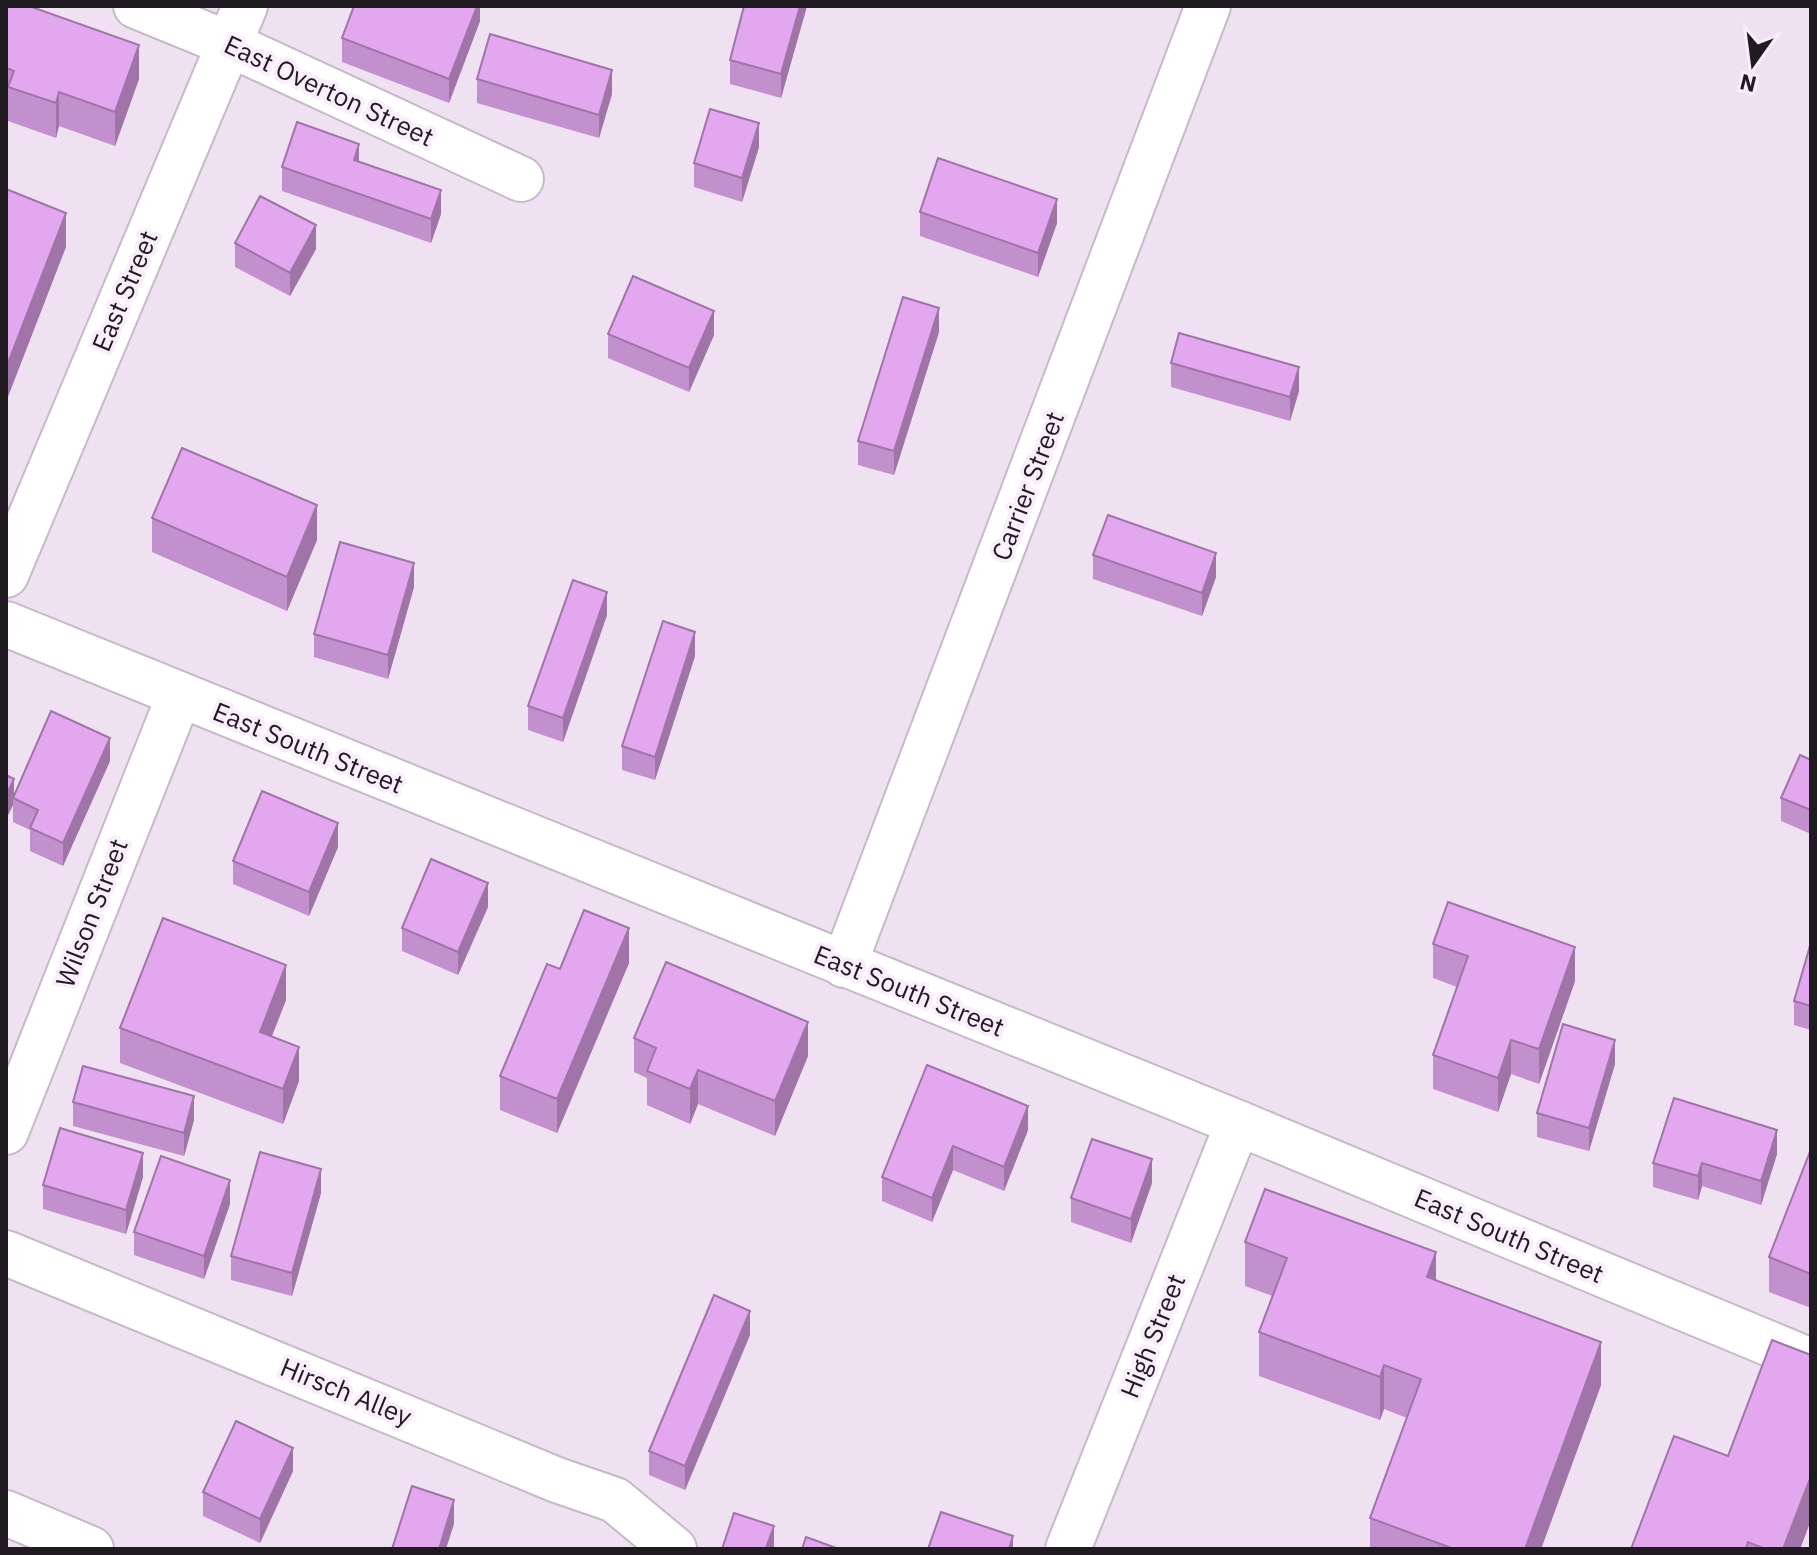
<svg xmlns="http://www.w3.org/2000/svg" width="1817" height="1555" viewBox="0 0 1817 1555" font-family="'IBM Plex Sans',sans-serif">
<style>
.lines{fill:none;stroke-linecap:round;stroke-linejoin:round}
.minor-casing{stroke:#c7b9ca;stroke-width:48}
.minor{stroke:#fff;stroke-width:44}
.wall{fill:#c390ce}
.shaded-wall{fill:#9f75a7}
.building{fill:#e3a7ef;stroke:#9f75a7;stroke-width:2}
.labels{text-anchor:middle;stroke-width:8;stroke-linejoin:round;paint-order:stroke}
.street-label{font-size:26px;fill:#201a21;stroke:#faeefd}
</style>
<rect width="100%" height="100%" fill="#efe0f2"/>
<g class="lines">
<g class="minor-casing">
<g id="minor">
<polyline points="136,6 229,44 521,179"/>
<polyline points="6,575 245,6"/>
<polyline points="6,624 1238,1123 1811,1361"/>
<polyline points="844,965 1208,6"/>
<polyline points="6,1132 179,696"/>
<polyline points="6,1253 557,1480 615,1500 674,1549"/>
<polyline points="6,1513 91,1549"/>
<polyline points="1068,1549 1238,1123"/>
</g>
</g>
<use href="#minor" class="minor"/>
</g>
<g class="wall">
<polygon points="6,6 139,79 115,146 59,126 56,138 8,121 8,103 6,102"/>
<polygon points="480,6 480,21 449,103 342,62 342,38"/>
<polygon points="807,6 781,98 730,84 730,60"/>
<polygon points="477,79 612,94 599,138 477,103"/>
<polygon points="759,147 742,202 694,187 694,163"/>
<polygon points="359,162 441,214 431,243 282,191 282,167"/>
<polygon points="920,212 1057,223 1038,277 920,236"/>
<polygon points="235,243 316,249 290,296 235,267"/>
<polygon points="939,332 894,475 858,465 858,441"/>
<polygon points="608,334 714,335 689,392 608,358"/>
<polygon points="1171,363 1299,391 1290,421 1171,387"/>
<polygon points="152,518 317,540 287,611 152,552"/>
<polygon points="1093,555 1216,577 1202,616 1093,579"/>
<polygon points="414,587 388,679 314,657 314,634"/>
<polygon points="607,615 563,742 528,730 528,706"/>
<polygon points="695,656 655,780 622,770 622,746"/>
<polygon points="1811,760 1811,834 1781,821 1781,798"/>
<polygon points="110,761 63,866 30,851 30,830 13,822 13,805 6,819 6,775 14,796"/>
<polygon points="338,847 309,916 233,884 233,861"/>
<polygon points="488,907 458,975 402,951 402,928"/>
<polygon points="1433,944 1575,981 1539,1084 1511,1074 1498,1112 1433,1089 1433,1055 1457,987 1433,978"/>
<polygon points="1811,947 1811,1030 1794,1025 1794,1001"/>
<polygon points="629,963 557,1133 500,1110 500,1076 560,969"/>
<polygon points="286,1000 272,1036 299,1081 283,1124 120,1063 120,1028"/>
<polygon points="634,1038 808,1056 775,1136 698,1104 690,1124 647,1105 647,1078 634,1072"/>
<polygon points="1615,1064 1589,1151 1537,1137 1537,1113"/>
<polygon points="927,1065 1028,1130 1004,1191 953,1170 932,1222 882,1201 882,1177"/>
<polygon points="73,1102 194,1120 184,1156 73,1126"/>
<polygon points="1811,1149 1811,1308 1769,1292 1769,1257"/>
<polygon points="1777,1154 1761,1205 1702,1186 1698,1200 1653,1187 1653,1163"/>
<polygon points="143,1177 126,1234 43,1209 43,1185"/>
<polygon points="1152,1183 1131,1243 1071,1222 1071,1198"/>
<polygon points="321,1193 292,1296 231,1280 231,1256"/>
<polygon points="230,1204 204,1279 134,1255 134,1232"/>
<polygon points="1245,1242 1436,1281 1601,1385 1541,1549 1370,1549 1370,1518 1407,1418 1384,1409 1380,1420 1259,1376 1259,1332 1273,1296 1245,1286"/>
<polygon points="750,1335 685,1490 649,1475 649,1451"/>
<polygon points="293,1471 260,1543 203,1516 203,1492"/>
<polygon points="1811,1520 1800,1549 1631,1549"/>
</g>
<g class="shaded-wall">
<polygon points="477,6 480,6 480,21 449,103 449,79"/>
<polygon points="800,6 807,6 781,98 781,74"/>
<polygon points="139,45 139,79 115,146 115,112"/>
<polygon points="612,70 612,94 599,138 599,115"/>
<polygon points="59,92 59,126 56,138 56,103"/>
<polygon points="759,123 759,147 742,202 742,178"/>
<polygon points="359,144 359,168 354,160"/>
<polygon points="441,190 441,214 431,243 431,219"/>
<polygon points="1057,199 1057,223 1038,277 1038,253"/>
<polygon points="66,213 66,247 6,402 6,368"/>
<polygon points="316,225 316,249 290,296 290,273"/>
<polygon points="939,308 939,332 894,475 894,451"/>
<polygon points="714,311 714,335 689,392 689,368"/>
<polygon points="1299,367 1299,391 1290,421 1290,397"/>
<polygon points="317,505 317,540 287,611 287,577"/>
<polygon points="1216,553 1216,577 1202,616 1202,593"/>
<polygon points="414,563 414,587 388,679 388,655"/>
<polygon points="607,592 607,615 563,742 563,718"/>
<polygon points="695,632 695,656 655,780 655,757"/>
<polygon points="110,738 110,761 63,866 63,843"/>
<polygon points="14,779 14,799 13,798 13,805 6,819 6,796"/>
<polygon points="338,823 338,847 309,916 309,892"/>
<polygon points="488,883 488,907 458,975 458,952"/>
<polygon points="629,928 629,963 557,1133 557,1099"/>
<polygon points="1575,947 1575,981 1539,1084 1539,1049"/>
<polygon points="286,965 286,1000 260,1066 260,1032"/>
<polygon points="808,1022 808,1056 775,1136 775,1101"/>
<polygon points="1511,1040 1511,1074 1498,1112 1498,1078"/>
<polygon points="1615,1040 1615,1064 1589,1151 1589,1128"/>
<polygon points="299,1047 299,1081 283,1124 283,1089"/>
<polygon points="698,1070 698,1104 690,1124 690,1089"/>
<polygon points="194,1096 194,1120 184,1156 184,1133"/>
<polygon points="1028,1106 1028,1130 1004,1191 1004,1167"/>
<polygon points="1777,1130 1777,1154 1761,1205 1761,1181"/>
<polygon points="953,1146 953,1170 932,1222 932,1198"/>
<polygon points="143,1153 143,1177 126,1234 126,1210"/>
<polygon points="1152,1159 1152,1183 1131,1243 1131,1219"/>
<polygon points="1702,1163 1702,1186 1698,1200 1698,1176"/>
<polygon points="321,1169 321,1193 292,1296 292,1273"/>
<polygon points="230,1180 230,1204 204,1279 204,1256"/>
<polygon points="1436,1252 1436,1295 1427,1277"/>
<polygon points="750,1311 750,1335 685,1490 685,1466"/>
<polygon points="1601,1342 1601,1385 1541,1549 1525,1549"/>
<polygon points="1384,1365 1384,1409 1380,1420 1380,1377"/>
<polygon points="293,1448 293,1471 260,1543 260,1519"/>
<polygon points="1811,1476 1811,1520 1800,1549 1783,1549"/>
<polygon points="454,1500 454,1524 446,1549 439,1549"/>
<polygon points="774,1526 774,1549 766,1549"/>
<polygon points="1013,1536 1013,1549 1009,1549"/>
</g>
<g class="building">
<polygon points="6,6 29,6 139,45 115,112 59,92 56,103 8,87 14,71 6,68"/>
<polygon points="354,6 477,6 449,79 342,38"/>
<polygon points="744,6 800,6 781,74 730,60"/>
<polygon points="490,34 612,70 599,115 477,79"/>
<polygon points="710,109 759,123 742,178 694,163"/>
<polygon points="297,122 359,144 354,160 441,190 431,219 282,167"/>
<polygon points="938,158 1057,199 1038,253 920,212"/>
<polygon points="6,189 66,213 6,368"/>
<polygon points="260,196 316,225 290,273 235,243"/>
<polygon points="633,276 714,311 689,368 608,334"/>
<polygon points="903,297 939,308 894,451 858,441"/>
<polygon points="1179,333 1299,367 1290,397 1171,363"/>
<polygon points="182,448 317,505 287,577 152,518"/>
<polygon points="1108,515 1216,553 1202,593 1093,555"/>
<polygon points="340,542 414,563 388,655 314,634"/>
<polygon points="573,580 607,592 563,718 528,706"/>
<polygon points="663,621 695,632 655,757 622,746"/>
<polygon points="51,711 110,738 63,843 30,828 38,810 13,798"/>
<polygon points="1800,755 1811,760 1811,810 1781,798"/>
<polygon points="6,775 14,779 6,796"/>
<polygon points="262,791 338,823 309,892 233,861"/>
<polygon points="431,859 488,883 458,952 402,928"/>
<polygon points="1448,902 1575,947 1539,1049 1511,1040 1498,1078 1433,1055 1468,956 1433,944"/>
<polygon points="584,910 629,928 557,1099 500,1076 547,964 560,969"/>
<polygon points="163,918 286,965 260,1032 299,1047 283,1089 120,1028"/>
<polygon points="1810,946 1811,947 1811,1006 1794,1001"/>
<polygon points="666,962 808,1022 775,1101 698,1070 690,1089 647,1071 656,1048 634,1038"/>
<polygon points="1563,1024 1615,1040 1589,1128 1537,1113"/>
<polygon points="927,1065 1028,1106 1004,1167 953,1146 932,1198 882,1177"/>
<polygon points="83,1066 194,1096 184,1133 73,1102"/>
<polygon points="1674,1098 1777,1130 1761,1181 1702,1163 1698,1176 1653,1163"/>
<polygon points="60,1128 143,1153 126,1210 43,1185"/>
<polygon points="1092,1139 1152,1159 1131,1219 1071,1198"/>
<polygon points="1811,1149 1811,1274 1769,1257"/>
<polygon points="260,1152 321,1169 292,1273 231,1256"/>
<polygon points="161,1156 230,1180 204,1256 134,1232"/>
<polygon points="1265,1189 1436,1252 1427,1277 1601,1342 1525,1549 1454,1549 1370,1518 1421,1379 1384,1365 1380,1377 1259,1332 1287,1258 1245,1242"/>
<polygon points="714,1295 750,1311 685,1466 649,1451"/>
<polygon points="1772,1340 1811,1355 1811,1476 1783,1549 1765,1549 1748,1542 1746,1549 1631,1549 1674,1436 1728,1456"/>
<polygon points="236,1421 293,1448 260,1519 203,1492"/>
<polygon points="412,1486 454,1500 439,1549 392,1549"/>
<polygon points="941,1512 1013,1536 1009,1549 928,1549"/>
<polygon points="734,1513 774,1526 766,1548 768,1549 722,1549"/>
<polygon points="806,1537 839,1549 802,1549"/>
</g>
<g class="labels">
<g class="street-label">
<text transform="translate(329 91) rotate(25)" y="9">East Overton Street</text>
<text transform="translate(125 291) rotate(-67)" y="9">East Street</text>
<text transform="translate(1028 486) rotate(-69)" y="9">Carrier Street</text>
<text transform="translate(308 748) rotate(22)" y="9">East South Street</text>
<text transform="translate(92 913) rotate(-69)" y="9">Wilson Street</text>
<text transform="translate(909 991) rotate(22)" y="9">East South Street</text>
<text transform="translate(1509 1236) rotate(23)" y="9">East South Street</text>
<text transform="translate(1153 1336) rotate(-68)" y="9">High Street</text>
<text transform="translate(346 1392) rotate(22)" y="9">Hirsch Alley</text>
</g>
</g>
<rect width="1817" height="1555" fill="none" stroke="#201a21" stroke-width="16"/>
<g transform="translate(1753 64) rotate(194)" stroke="#faeefd" stroke-width="6" paint-order="stroke">
<path d="M0-6L14 30L0 20L-14 30Z" fill="#201a21"/>
<text y="-12" font-size="22" font-weight="bold" text-anchor="middle" fill="#201a21">N</text>
</g>
</svg>
